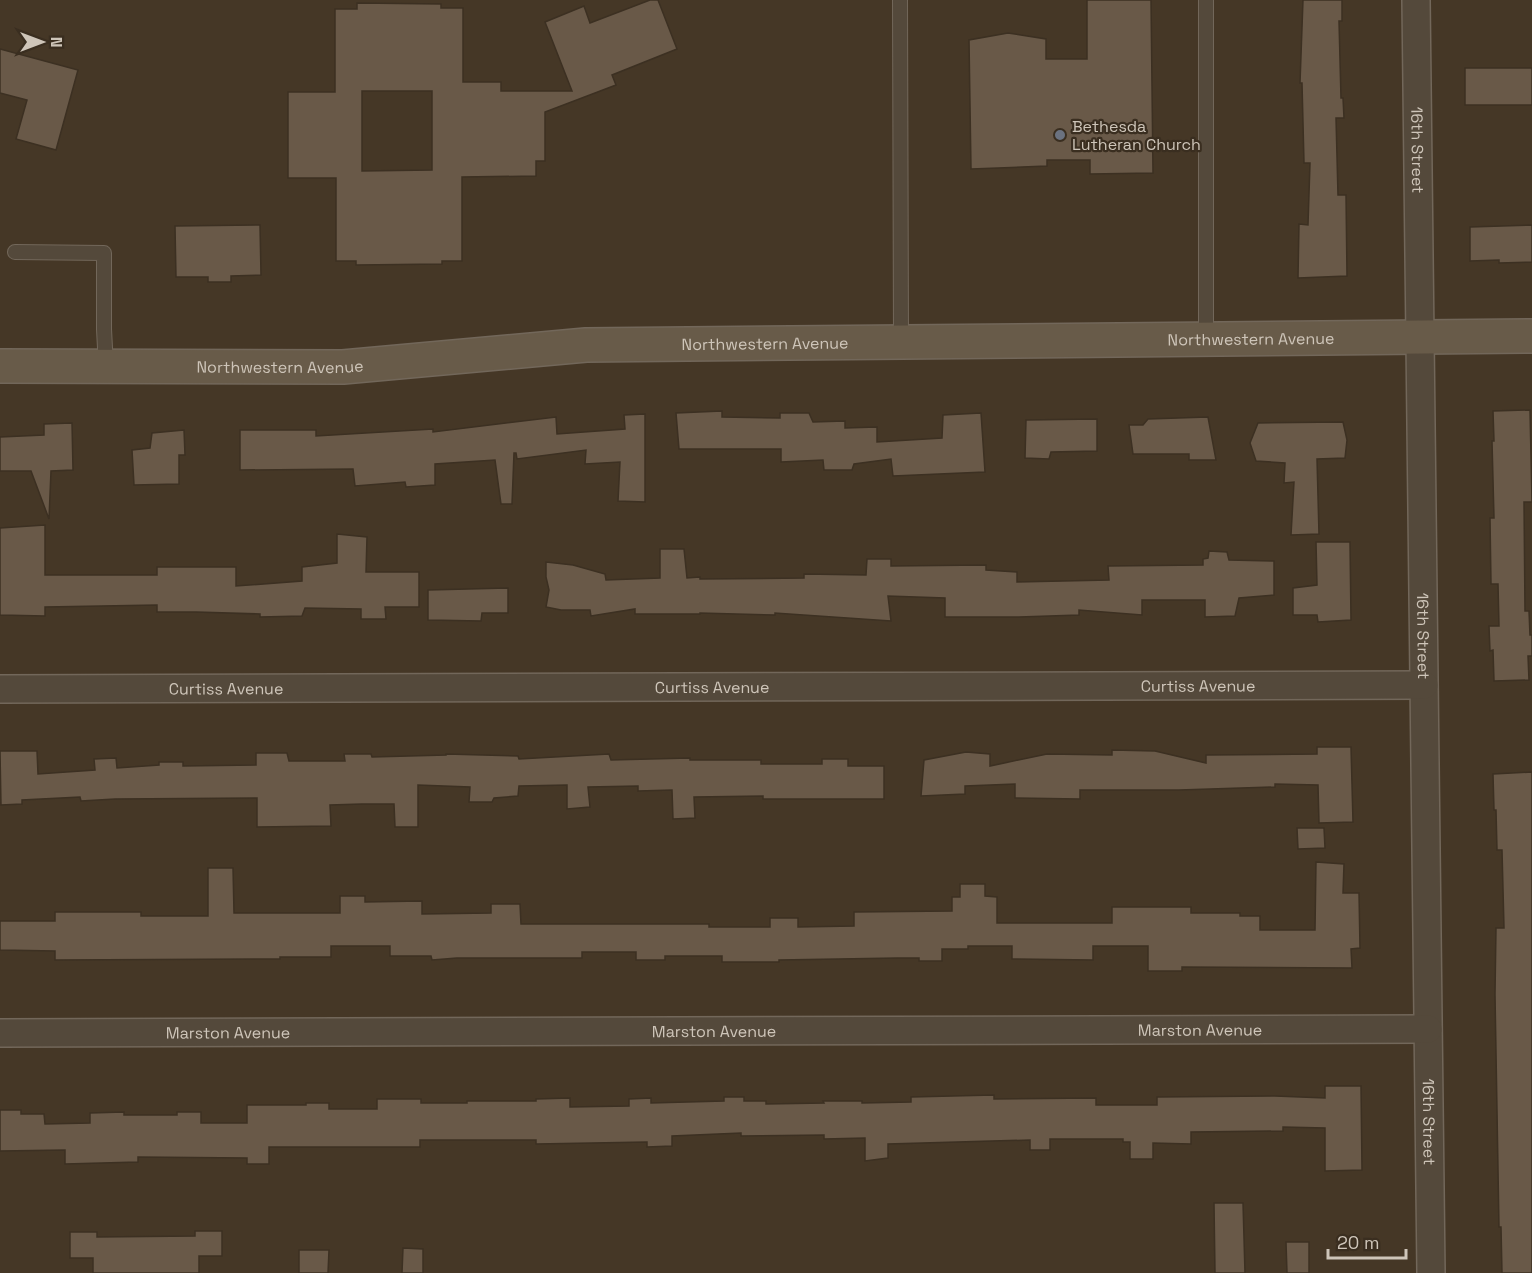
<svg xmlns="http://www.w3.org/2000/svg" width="1532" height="1273" viewBox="0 0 1532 1273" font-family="'Space Grotesk',sans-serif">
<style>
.building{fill:#695948;stroke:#3c3022;stroke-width:1.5;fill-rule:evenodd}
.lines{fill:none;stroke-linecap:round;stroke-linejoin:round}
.lane-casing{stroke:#72675a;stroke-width:16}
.street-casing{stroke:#72675a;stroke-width:30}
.secondary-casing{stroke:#72675a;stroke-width:36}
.lane{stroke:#54493b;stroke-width:14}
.street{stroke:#54493b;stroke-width:27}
.secondary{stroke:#685b49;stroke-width:33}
.worship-dot{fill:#6b7280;stroke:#3a2e20;stroke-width:2}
.labels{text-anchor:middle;stroke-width:4.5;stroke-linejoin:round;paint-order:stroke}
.poi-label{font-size:16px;fill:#cec5b9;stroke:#3a2e20;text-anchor:start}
.street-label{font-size:16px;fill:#cec5b9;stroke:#3a2e20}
</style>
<rect width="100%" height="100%" fill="#453726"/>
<g class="building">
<path d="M650 0H658L677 49 612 75 616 85 545 112V161H536V176L462 177V261H442V264L356 265V261H336V178H288V92H335V9H357V3L441 4V8H463V82H501V91H572L545 22 584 6 590 23ZM362 91H432V170L362 171Z"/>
<polygon points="1087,0 1151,0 1153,173 1090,174 1090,160 1047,160 1047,166 971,169 969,40 1008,33 1046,39 1046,59 1087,59"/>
<polygon points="1303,0 1342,0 1342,21 1339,21 1341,98 1343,98 1344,118 1336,118 1338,195 1346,195 1347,276 1298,278 1299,224 1308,225 1310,163 1304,163 1302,83 1300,83"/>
<polygon points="0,49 78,70 56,150 16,139 27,100 0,93"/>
<rect x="1465" y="68" width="67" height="37"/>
<polygon points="260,225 261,275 231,276 231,282 208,282 208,277 176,277 175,226"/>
<polygon points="1532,225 1532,262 1499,263 1499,260 1470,261 1470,227"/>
<polygon points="1530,410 1532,502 1524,502 1525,611 1529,611 1530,635 1532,635 1532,656 1528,656 1529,680 1494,681 1493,650 1490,651 1489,626 1499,626 1498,584 1491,584 1490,518 1494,518 1492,441 1494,441 1493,411"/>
<polygon points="722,411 722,417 780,418 780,413 809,413 813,422 845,421 845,428 877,427 877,442 942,438 943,415 981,413 985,472 893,476 891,459 854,464 852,470 824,470 823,460 781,462 781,449 679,449 676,413"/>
<polygon points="645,414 645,502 618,501 620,462 585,464 586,450 517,459 516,453 514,453 512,504 501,504 495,460 435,464 435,485 406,487 405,482 355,486 353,469 240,470 240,430 316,430 316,436 433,429 433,432 556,417 557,434 625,429 624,415"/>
<polygon points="1208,417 1216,460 1189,460 1189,454 1133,454 1129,425 1143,425 1148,419"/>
<polygon points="1097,419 1097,451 1051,452 1049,459 1025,458 1026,420"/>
<polygon points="1343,422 1347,440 1345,458 1317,459 1319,534 1291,535 1294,482 1284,483 1285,463 1256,461 1250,443 1258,423"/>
<polygon points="72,423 73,470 51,471 49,519 31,471 0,471 0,437 44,435 44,424"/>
<polygon points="184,430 185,455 179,455 179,484 134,485 132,450 150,448 152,433"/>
<polygon points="45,525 45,575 157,575 157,567 236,567 236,586 302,581 302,567 337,563 337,534 367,537 366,572 419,572 419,607 385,607 386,619 361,619 361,609 305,608 302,616 260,617 260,614 196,612 157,612 157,605 45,607 45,616 0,615 0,528"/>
<polygon points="1316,542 1350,542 1351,620 1318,622 1317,615 1293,615 1293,588 1317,585"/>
<polygon points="660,549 684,549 687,578 700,577 700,579 804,578 804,574 866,575 867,559 891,559 891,566 986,565 986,570 1017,572 1017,582 1109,580 1108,566 1203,565 1203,559 1208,558 1209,551 1227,552 1229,560 1274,561 1274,595 1239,598 1235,616 1205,617 1205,600 1142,600 1142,615 1079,610 1079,615 1019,617 945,617 945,598 888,596 891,621 775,613 775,615 700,613 700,614 635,614 635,609 591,616 590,610 561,610 546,607 549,590 546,577 546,562 573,565 605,574 606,580 660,578"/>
<polygon points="508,588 508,613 482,613 481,621 428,620 428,590"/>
<polygon points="1317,747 1351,747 1353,822 1319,823 1318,785 1275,784 1275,787 1179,790 1080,790 1080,799 1015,798 1015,784 965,786 965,794 921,796 924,760 966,752 990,754 990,766 1047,754 1112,755 1112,750 1155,751 1206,763 1206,755 1317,754"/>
<polygon points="0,751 37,751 38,774 95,770 94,759 116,758 117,768 159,765 159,762 183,762 183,766 256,765 256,753 287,753 289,761 345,761 344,754 371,754 372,757 446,755 446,754 518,756 519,759 609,754 611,760 690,758 690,760 761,760 761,764 822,764 822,759 848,759 848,766 884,766 884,799 763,799 763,796 694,797 695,818 673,819 672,790 638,791 638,786 588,787 590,807 567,809 567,785 519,786 518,796 494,798 492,802 469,802 470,787 418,785 418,827 395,827 394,804 362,804 330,805 331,826 257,827 257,798 115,799 81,801 80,797 22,800 22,804 1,805"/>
<polygon points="1532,772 1532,1273 1502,1273 1501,1227 1499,1227 1495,994 1496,928 1504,928 1502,850 1497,850 1496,810 1494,810 1493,774"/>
<polygon points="1297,828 1324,828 1325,848 1298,849"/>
<polygon points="1316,862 1344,864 1343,893 1359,893 1360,948 1351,949 1352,968 1182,967 1182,971 1148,971 1148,946 1093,946 1093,960 1012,959 1012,946 968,946 968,949 942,949 942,961 919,961 919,958 898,958 779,960 779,962 722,962 722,956 665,956 665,960 636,960 636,952 582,952 582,958 457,958 432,960 431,956 390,956 390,946 331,946 331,957 280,957 280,959 55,960 55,951 0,950 0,921 55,921 55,912 141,912 141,916 208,916 208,868 233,868 234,913 340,913 340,896 365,896 365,902 422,901 422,914 491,913 491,904 520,904 521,924 709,924 709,927 770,927 770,918 798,918 798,927 854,926 854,912 952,911 952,897 960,897 960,884 985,884 985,896 997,897 997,923 1112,923 1112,907 1191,907 1191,913 1240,913 1240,916 1260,916 1260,930 1315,930"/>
<polygon points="1325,1086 1361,1086 1362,1170 1325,1171 1325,1128 1283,1127 1283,1131 1191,1132 1191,1144 1153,1143 1153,1159 1130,1159 1130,1142 1123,1142 1123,1139 1050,1139 1050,1150 1030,1150 1030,1140 888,1144 888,1158 865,1161 865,1138 824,1139 824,1135 741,1136 741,1133 672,1136 672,1146 647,1147 647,1142 536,1144 536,1140 420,1140 420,1147 269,1147 269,1164 247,1164 247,1158 138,1157 138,1162 65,1164 65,1150 0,1151 0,1110 21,1110 21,1114 44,1114 45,1124 90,1123 90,1113 124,1112 124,1115 177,1115 177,1112 201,1112 201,1123 247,1123 247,1105 306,1105 306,1103 329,1103 329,1109 377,1109 377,1099 421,1099 421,1103 467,1103 467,1101 536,1101 536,1099 570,1098 570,1107 629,1106 629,1099 651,1098 651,1103 724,1101 724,1097 744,1097 744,1101 766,1101 766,1104 824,1103 823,1101 862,1101 862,1103 911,1102 911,1097 994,1095 994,1099 1096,1098 1096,1105 1157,1105 1157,1097 1275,1096 1325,1098"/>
<polygon points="1214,1203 1243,1203 1245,1273 1215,1273"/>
<polygon points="195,1231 222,1231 222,1256 199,1256 199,1273 93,1273 93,1258 70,1258 70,1232 97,1232 97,1237 195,1236"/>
<polygon points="1286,1242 1309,1242 1309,1273 1287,1273"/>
<polygon points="403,1248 423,1249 423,1273 402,1273"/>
<polygon points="299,1250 329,1250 328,1273 299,1273"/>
</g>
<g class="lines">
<g class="lane-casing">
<g id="lane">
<polyline points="900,0 901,341"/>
<polyline points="1206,0 1206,339"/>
<polyline points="15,252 104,253 104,329 106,367"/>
</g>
</g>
<g class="street-casing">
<g id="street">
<path id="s1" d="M1416 0 1431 1273"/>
<path id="s2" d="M0 689 1424 685"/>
<path id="s3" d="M0 1033 1428 1029"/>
</g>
</g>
<g class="secondary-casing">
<g id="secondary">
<path id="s4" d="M0 366 343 367 586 345 1532 336"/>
</g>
</g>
<use href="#lane" class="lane"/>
<use href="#street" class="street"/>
<use href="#secondary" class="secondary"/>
</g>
<circle class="worship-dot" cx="1060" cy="135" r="6"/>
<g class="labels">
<g class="poi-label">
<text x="1072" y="132">Bethesda<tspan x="1072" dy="18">Lutheran Church</tspan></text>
</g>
<g class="street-label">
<text dy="6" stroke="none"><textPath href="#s1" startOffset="150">16th Street</textPath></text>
<text dy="6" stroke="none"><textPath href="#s4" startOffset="1252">Northwestern Avenue</textPath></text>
<text dy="6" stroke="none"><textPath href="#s4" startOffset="766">Northwestern Avenue</textPath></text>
<text dy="6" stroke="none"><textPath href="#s4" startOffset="280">Northwestern Avenue</textPath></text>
<text dy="6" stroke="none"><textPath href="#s1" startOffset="636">16th Street</textPath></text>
<text dy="6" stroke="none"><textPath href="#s2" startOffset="1198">Curtiss Avenue</textPath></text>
<text dy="6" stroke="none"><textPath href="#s2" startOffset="712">Curtiss Avenue</textPath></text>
<text dy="6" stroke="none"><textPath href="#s2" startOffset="226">Curtiss Avenue</textPath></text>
<text dy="6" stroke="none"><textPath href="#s3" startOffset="1200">Marston Avenue</textPath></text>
<text dy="6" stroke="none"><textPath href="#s3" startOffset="714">Marston Avenue</textPath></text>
<text dy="6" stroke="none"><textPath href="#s3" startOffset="228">Marston Avenue</textPath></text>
<text dy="6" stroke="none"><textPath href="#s1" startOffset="1122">16th Street</textPath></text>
</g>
</g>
<g transform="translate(42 42) rotate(90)" stroke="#3a2e20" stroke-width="4.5" paint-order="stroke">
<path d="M0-4.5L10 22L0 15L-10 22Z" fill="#cec5b9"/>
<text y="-9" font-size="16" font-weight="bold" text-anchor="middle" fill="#cec5b9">N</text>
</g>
<path d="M1328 1249v9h78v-9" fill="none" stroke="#cec5b9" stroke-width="3"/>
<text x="1337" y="1249" font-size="18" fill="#cec5b9" stroke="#3a2e20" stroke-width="4.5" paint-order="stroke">20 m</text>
</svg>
